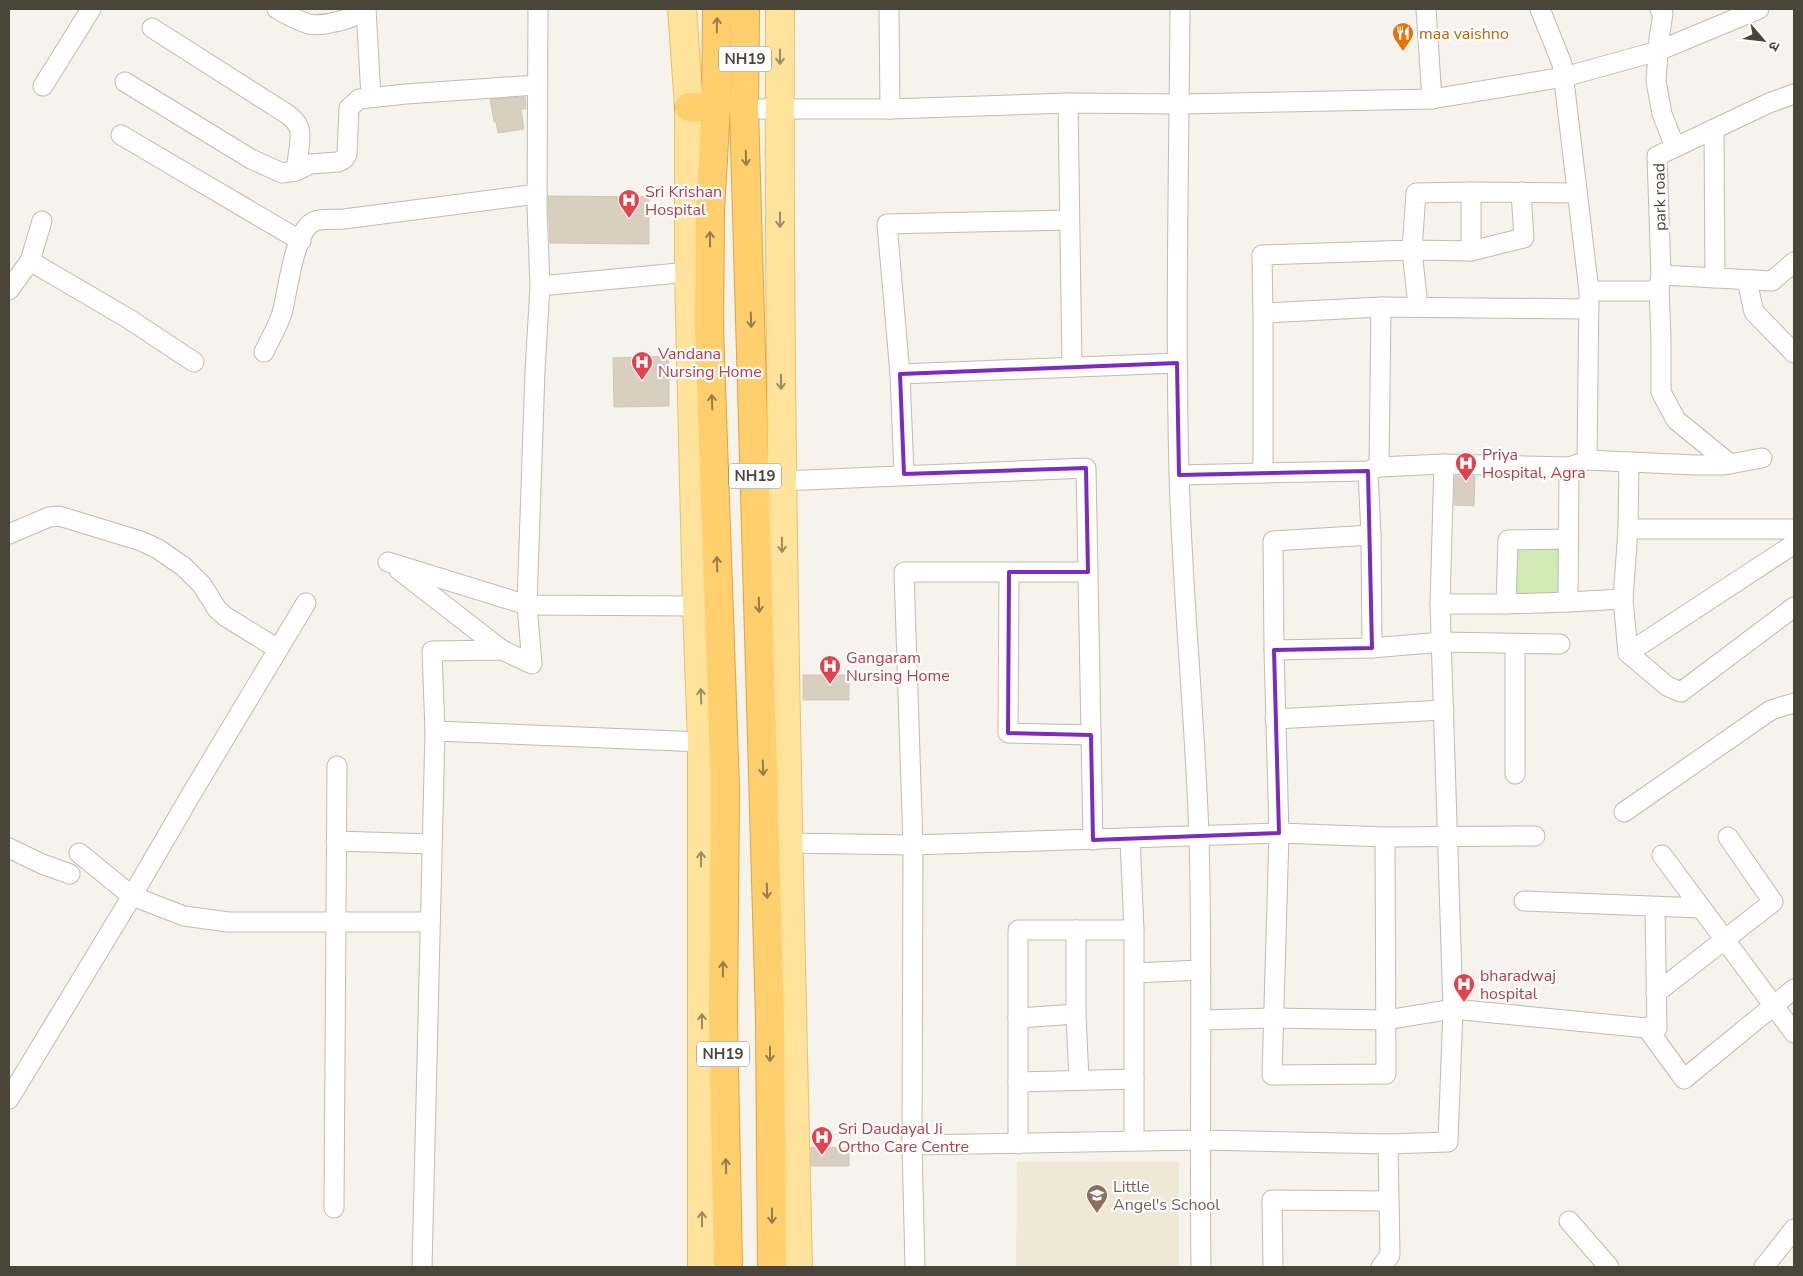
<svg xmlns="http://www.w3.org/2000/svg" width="1803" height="1276" viewBox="0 0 1803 1276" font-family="'Nunito Sans','Noto Sans Devanagari',sans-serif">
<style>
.education{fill:#efe8d6}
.green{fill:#d2eab5}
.building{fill:#d8cfc1;stroke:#d3c7b4}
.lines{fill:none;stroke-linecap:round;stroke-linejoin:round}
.street-casing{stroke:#c2bbae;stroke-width:21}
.primary-casing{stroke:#e6c16a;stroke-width:30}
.highway-casing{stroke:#e0a43c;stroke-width:30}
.street{stroke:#fff;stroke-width:19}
.primary{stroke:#ffe39c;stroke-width:28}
.highway{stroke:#ffcf6e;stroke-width:28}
.oneway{stroke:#937c4e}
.oneway2{stroke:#9c8c66}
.marked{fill:none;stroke:#7b2cbf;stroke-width:4;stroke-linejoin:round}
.labels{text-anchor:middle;stroke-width:4.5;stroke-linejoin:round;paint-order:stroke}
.shield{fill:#fff;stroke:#817c74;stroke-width:1}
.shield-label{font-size:15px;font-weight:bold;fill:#4b4439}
.food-label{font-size:16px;fill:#c56008;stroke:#fff;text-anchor:start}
.health-label{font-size:16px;fill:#be3a42;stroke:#fff;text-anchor:start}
.street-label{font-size:16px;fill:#4b4439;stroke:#fff}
.education-label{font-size:16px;fill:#785e54;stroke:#fff;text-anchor:start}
</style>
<rect width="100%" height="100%" fill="#f6f3ec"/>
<polygon class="education" points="1017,1162 1179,1162 1179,1267 1016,1267"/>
<polygon class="green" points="1562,548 1561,597 1513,597 1514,549"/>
<g class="building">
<polygon points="525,97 526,109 521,109 524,129 498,133 496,122 494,122 490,99"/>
<polygon points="548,196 649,197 649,244 550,243"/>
<polygon points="669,356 669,406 614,407 613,358"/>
<polygon points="1455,476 1475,476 1474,506 1454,505"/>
<rect x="803" y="675" width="46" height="25"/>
<polygon points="811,1147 849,1148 849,1166 811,1166"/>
</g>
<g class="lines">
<g class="street-casing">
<g id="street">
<path d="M277 9C286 14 298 21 309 24 320 27 358 19 363 9"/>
<polyline points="366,9 371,97"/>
<polyline points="538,9 537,208 540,286"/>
<polyline points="889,9 890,109"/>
<path d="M1180 9C1179 163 1175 317 1179 471 1182 593 1195 715 1199 837 1203 980 1199 1124 1201 1267"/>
<polyline points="1426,9 1432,99"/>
<polyline points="1540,9 1562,64 1589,291 1587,460 1695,465 1724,465 1762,458"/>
<polyline points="1660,9 1663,14 1659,38 1656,81 1662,114 1675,147"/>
<path d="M152 28 287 114C291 117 296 121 298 126 303 134 297 160 296 171"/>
<polyline points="125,82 251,159 282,173 296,171 310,164 338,162 344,159 347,154 349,108 359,99 406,94 537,85"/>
<polyline points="43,86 91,9"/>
<polyline points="1068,103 1072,367"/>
<polyline points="744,109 890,109 1068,103 1179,104 1432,99 1564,77 1658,51 1759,9"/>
<polyline points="1714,129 1715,278"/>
<polyline points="121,135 301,241"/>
<polyline points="1471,251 1524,238 1521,192"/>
<polyline points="30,261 129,319 194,362"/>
<polyline points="1661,275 1772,281 1794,262"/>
<polyline points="1747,281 1754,312 1794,353"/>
<polyline points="1659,287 1661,339 1661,392 1676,420 1730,464"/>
<polyline points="9,290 30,261 42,221"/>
<polyline points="1589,291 1652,291 1659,287 1661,275 1657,156 1769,103 1794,94"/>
<polyline points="1418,307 1412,250 1471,251 1471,192 1577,193"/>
<polyline points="1263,313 1262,255 1412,250 1416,193 1471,192"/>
<path d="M264 352C270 339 278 326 282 313 288 291 293 239 310 224 318 217 334 220 344 219L537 194"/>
<polyline points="900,374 1177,363"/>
<polyline points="1581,463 1569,467 1568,602 1623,599 1628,529 1629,462"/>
<polyline points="1379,467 1368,471 1263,473 1263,313 1381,307"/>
<polyline points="1569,467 1444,464 1379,467 1381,307 1589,309"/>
<polyline points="1368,471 1371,535 1372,648"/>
<polyline points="904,474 900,374 887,224 1069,220"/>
<polyline points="1179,475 1263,473"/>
<polyline points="781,481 1086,468 1093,840"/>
<polyline points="1628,529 1794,529"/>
<polyline points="9,534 49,517 59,516 141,541 158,549 184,567 202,585 217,609 226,617 278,649"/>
<polyline points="388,562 527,605 697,606"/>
<polyline points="399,570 502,650"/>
<polyline points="1009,572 1008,733 1091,735"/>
<polyline points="1623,599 1628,653 1667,686 1681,692 1794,607"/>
<polyline points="1440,604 1506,604 1508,540 1568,539"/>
<polyline points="1506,604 1568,602"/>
<polyline points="1515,644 1515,774"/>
<polyline points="1274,650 1273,541 1371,535"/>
<polyline points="1628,653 1794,544"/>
<polyline points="1275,719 1444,710"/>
<polyline points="435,731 432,651 502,650 532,664 527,605 535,371 540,286 689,272"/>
<polyline points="1624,812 1771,710 1794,703"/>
<polyline points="1385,837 1386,1074 1272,1075 1279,833 1274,650 1372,648 1442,642 1560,644"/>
<polyline points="1130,838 1134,930"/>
<polyline points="336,841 432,844"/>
<polyline points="787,843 913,845 1279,833 1385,837 1535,836"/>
<polyline points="9,848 42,864 70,874"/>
<polyline points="79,853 132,896 184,916 228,922 430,922"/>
<polyline points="1662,855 1794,1033"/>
<polyline points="1524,901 1701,908"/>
<polyline points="1076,930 1076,1014 1079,1080"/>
<polyline points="1135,973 1201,970"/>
<polyline points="1656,993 1773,902 1728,837"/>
<polyline points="1018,1018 1076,1014"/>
<polyline points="1202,1020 1273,1018 1386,1020 1453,1009 1657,1029 1655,907"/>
<polyline points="1646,1027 1684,1079 1794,989"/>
<polyline points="1018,1082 1134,1079"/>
<polyline points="9,1099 132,896 189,798 306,603"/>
<polyline points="1018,1144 1018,930 1134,930 1134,1141"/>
<polyline points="912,1145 1199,1140 1388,1144 1448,1142 1453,1009 1440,604 1444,464"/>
<polyline points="334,1208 337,766"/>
<polyline points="1569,1221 1609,1267"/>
<polyline points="422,1267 435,731 702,742"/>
<polyline points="915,1267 912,1145 913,845 904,572 1088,572"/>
<polyline points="1273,1267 1272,1200 1389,1201"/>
<polyline points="1381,1267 1390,1255 1388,1144"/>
<polyline points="1764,1267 1794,1229"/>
</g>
</g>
<g class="primary-casing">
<g id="primary">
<polyline points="682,9 689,107 689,272 697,606 702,742 702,1267"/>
<path d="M780 9C778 428 788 848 798 1267"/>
</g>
</g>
<g class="highway-casing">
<g id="highway">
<polyline points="717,9 716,108 710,210 709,327 725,789 723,1019 728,1267"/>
<polyline points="745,9 744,109 770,1019 772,1267"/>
<polyline points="689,107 716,108"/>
</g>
</g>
<use href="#street" class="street"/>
<use href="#primary" class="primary"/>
<use href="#highway" class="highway"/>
</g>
<defs><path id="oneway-shaft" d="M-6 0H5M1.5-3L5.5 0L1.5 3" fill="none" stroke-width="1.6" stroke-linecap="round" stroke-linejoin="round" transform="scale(1.25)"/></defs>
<g class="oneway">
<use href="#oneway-shaft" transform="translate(717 25) rotate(-89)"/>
<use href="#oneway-shaft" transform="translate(746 158) rotate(88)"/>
<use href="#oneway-shaft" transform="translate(710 239) rotate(-90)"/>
<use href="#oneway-shaft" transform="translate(751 320) rotate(88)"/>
<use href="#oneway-shaft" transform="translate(712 402) rotate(-92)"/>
<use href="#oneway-shaft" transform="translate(717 564) rotate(-92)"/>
<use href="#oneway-shaft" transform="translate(759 605) rotate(88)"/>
<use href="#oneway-shaft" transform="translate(763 768) rotate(88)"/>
<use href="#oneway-shaft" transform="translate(767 891) rotate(88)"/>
<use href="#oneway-shaft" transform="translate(723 969) rotate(-89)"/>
<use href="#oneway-shaft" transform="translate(770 1054) rotate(90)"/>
<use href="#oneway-shaft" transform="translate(726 1166) rotate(-91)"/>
<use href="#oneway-shaft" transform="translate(772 1216) rotate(90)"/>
</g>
<g class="oneway2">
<use href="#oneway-shaft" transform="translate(780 57) rotate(90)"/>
<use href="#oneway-shaft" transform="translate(780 220) rotate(90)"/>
<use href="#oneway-shaft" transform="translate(781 382) rotate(90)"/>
<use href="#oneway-shaft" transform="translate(782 545) rotate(89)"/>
<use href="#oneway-shaft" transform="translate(701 696) rotate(-92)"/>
<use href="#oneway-shaft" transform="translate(701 859) rotate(-90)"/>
<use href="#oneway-shaft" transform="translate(702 1021) rotate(-90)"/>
<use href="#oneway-shaft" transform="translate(702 1219) rotate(-90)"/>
</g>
<path class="marked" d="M1177 363 1179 475 1368 471 1372 648 1274 650 1279 833 1093 840 1091 735 1008 733 1009 572H1088L1086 468 904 474 900 374Z"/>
<defs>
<g id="restaurant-pin" transform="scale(1.125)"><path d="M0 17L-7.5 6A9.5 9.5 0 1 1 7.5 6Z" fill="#e8710a" stroke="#fff"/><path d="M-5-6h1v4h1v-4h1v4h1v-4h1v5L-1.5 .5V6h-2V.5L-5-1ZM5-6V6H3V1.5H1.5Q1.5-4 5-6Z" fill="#fff"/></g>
<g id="hospital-pin" transform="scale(1.125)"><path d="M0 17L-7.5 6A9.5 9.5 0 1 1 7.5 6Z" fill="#e0444e" stroke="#fff"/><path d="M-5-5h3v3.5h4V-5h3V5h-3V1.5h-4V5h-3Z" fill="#fff"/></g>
<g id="school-pin" transform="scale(1.125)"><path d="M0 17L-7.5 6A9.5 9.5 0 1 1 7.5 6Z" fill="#8d6e63" stroke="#fff"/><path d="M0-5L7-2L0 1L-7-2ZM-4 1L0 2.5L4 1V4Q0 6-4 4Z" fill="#fff"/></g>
</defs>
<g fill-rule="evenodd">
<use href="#restaurant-pin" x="1403" y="33"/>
<use href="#hospital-pin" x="629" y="200"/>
<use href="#hospital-pin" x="642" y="362"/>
<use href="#hospital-pin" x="1466" y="463"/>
<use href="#hospital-pin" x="830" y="666"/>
<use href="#hospital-pin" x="1464" y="984"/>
<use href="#hospital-pin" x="822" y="1137"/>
<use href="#school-pin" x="1097" y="1195"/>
</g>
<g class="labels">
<g class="shield">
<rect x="719" y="46.5" width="52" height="25" rx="4"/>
<rect x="729" y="463.5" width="52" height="25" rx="4"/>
<rect x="697" y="1041.5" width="52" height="25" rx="4"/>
</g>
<g class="shield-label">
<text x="745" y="64">NH19</text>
<text x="755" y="481">NH19</text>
<text x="723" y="1059">NH19</text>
</g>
<g class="food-label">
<text x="1419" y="39">maa vaishno</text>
</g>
<g class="health-label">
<text x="645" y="197">Sri Krishan<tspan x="645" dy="18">Hospital</tspan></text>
<text x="658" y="359">Vandana<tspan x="658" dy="18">Nursing Home</tspan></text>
<text x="1482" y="460">Priya<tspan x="1482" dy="18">Hospital, Agra</tspan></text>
<text x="846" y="663">Gangaram<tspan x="846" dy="18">Nursing Home</tspan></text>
<text x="1480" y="981">bharadwaj<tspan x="1480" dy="18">hospital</tspan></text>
<text x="838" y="1134">Sri Daudayal Ji<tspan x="838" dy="18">Ortho Care Centre</tspan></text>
</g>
<g class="street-label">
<text transform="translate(1659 197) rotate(-91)" y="6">park road</text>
</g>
<g class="education-label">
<text x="1113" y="1192">Little<tspan x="1113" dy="18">Angel's School</tspan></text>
</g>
</g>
<rect width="1803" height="1276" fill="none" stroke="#4b4439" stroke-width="20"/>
<g transform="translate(1763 40) rotate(118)" stroke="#ffffff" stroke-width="4" paint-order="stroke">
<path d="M0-4L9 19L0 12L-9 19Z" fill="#4b4439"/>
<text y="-8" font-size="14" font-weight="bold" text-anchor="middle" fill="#4b4439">उ</text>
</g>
</svg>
